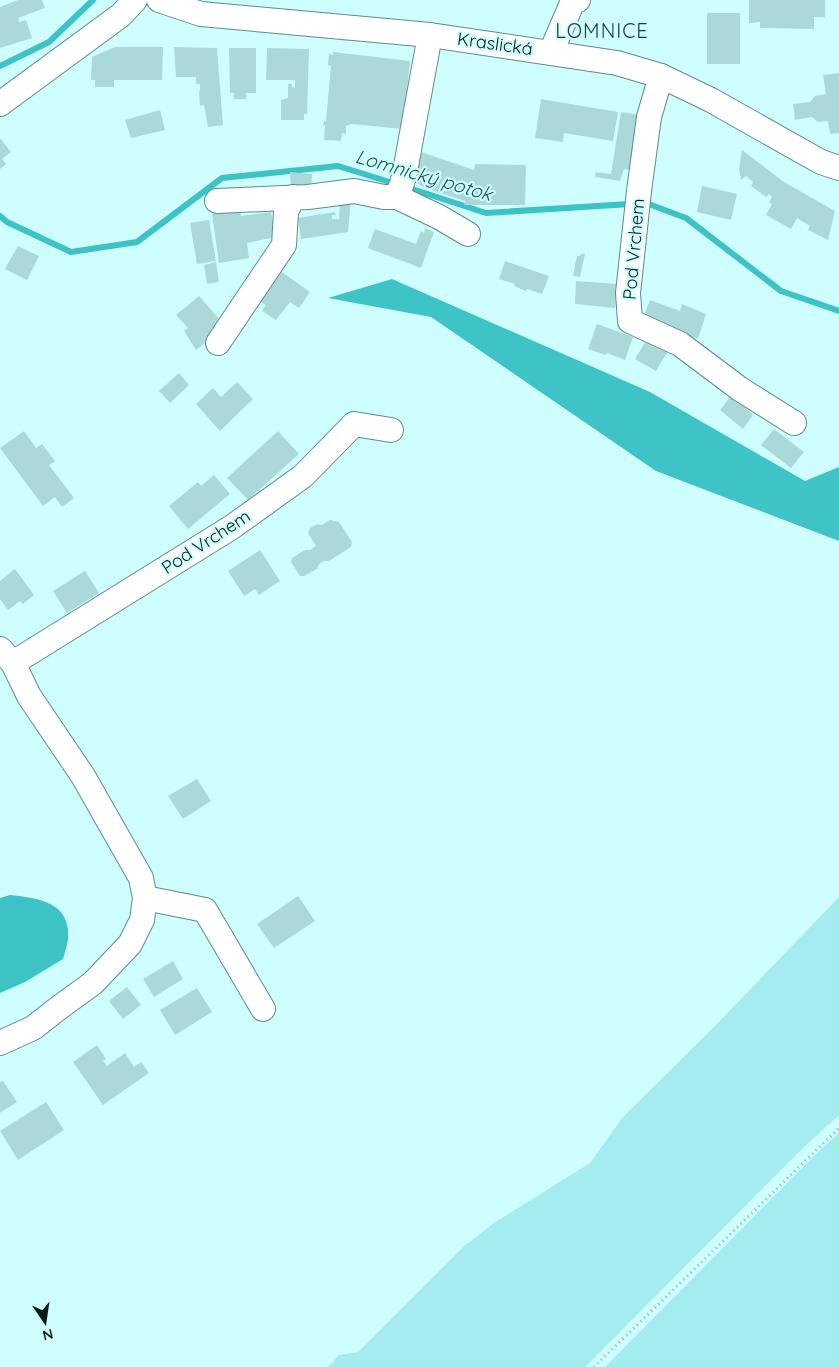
<svg xmlns="http://www.w3.org/2000/svg" width="839" height="1367" viewBox="0 0 839 1367" font-family="Quicksand,sans-serif">
<style>
.green{fill:#a4eced}
.forest{fill:#3ec3c7}
.water{fill:#3dc2c6}
.lines{fill:none;stroke-linecap:round;stroke-linejoin:round}
.stream{stroke:#3dc2c6;stroke-width:6}
.building{fill:#abd9da}
.minor-casing{stroke:#5f8b8c;stroke-width:26}
.path{stroke:#8eb4b5;stroke-width:3;stroke-dasharray:1 4;stroke-linecap:butt}
.minor{stroke:#fff;stroke-width:24}
.labels{text-anchor:middle;stroke-width:4.5;stroke-linejoin:round;paint-order:stroke}
.street-label{font-size:18px;fill:#071919;stroke:#cefeff}
.water-label{font-size:19px;font-style:italic;fill:#1d5456;stroke:#cefeff}
.quarter-label{font-size:20px;letter-spacing:1px;fill:#16393a;stroke:#cefeff}
</style>
<rect width="100%" height="100%" fill="#cefeff"/>
<g class="green">
<polygon points="839,897 839,1115 802,1149 585,1367 328,1367 339,1355 358,1352 463,1247 494,1223 590,1163 623,1117 713,1028"/>
<polygon points="839,1133 839,1367 605,1367 817,1153"/>
</g>
<polygon class="forest" points="392,279 650,392 805,481 839,467 839,541 656,471 431,317 328,298"/>
<path class="water" d="M10 895C38 898 71 902 68 939 67 945 65 952 63 959L25 982 0 993V898Z"/>
<g class="lines">
<g class="stream">
<polyline points="0,66 49,42 93,0"/>
<polyline points="406,187 486,213 646,203 686,218 781,291 839,311"/>
<polyline points="0,216 7,222 71,252 137,242 222,178 338,166 396,184"/>
</g>
</g>
<g class="building">
<polygon points="18,0 42,0 45,8 18,18 19,22 26,20 32,38 0,48 0,7"/>
<polygon points="749,0 825,0 825,17 814,17 814,29 760,28 760,22 749,23"/>
<rect x="707" y="13" width="33" height="51"/>
<polygon points="115,47 163,47 162,80 114,80 114,87 95,87 95,80 91,80 92,57"/>
<polygon points="174,47 217,48 223,125 208,127 204,105 200,106 199,91 200,91 200,84 196,84 196,77 176,77"/>
<polygon points="229,48 256,48 256,93 246,93 246,99 234,99 234,93 230,93"/>
<polygon points="267,48 309,49 307,114 304,114 304,120 281,120 281,100 288,98 288,84 292,84 292,87 295,88 295,80 266,80"/>
<polygon points="333,52 410,61 403,129 351,124 346,126 346,134 342,133 341,141 324,140 325,125 323,125 324,121 326,121 331,66 328,65 329,54 333,55"/>
<polygon points="839,73 839,133 830,134 828,121 818,122 812,117 795,120 793,104 810,102 815,96 826,94 823,75"/>
<polygon points="541,99 618,112 613,141 564,133 563,142 535,138"/>
<polygon points="160,110 165,130 131,138 125,120"/>
<polygon points="621,112 640,115 634,171 624,169 620,181 595,177 596,172 611,174"/>
<polygon points="0,138 11,152 2,159 6,164 0,169"/>
<polygon points="742,150 784,182 835,211 828,240 808,230 810,226 797,218 791,229 766,215 772,204 769,202 772,197 769,194 766,197 751,186 753,182 746,176 741,180 739,169"/>
<polygon points="418,151 474,170 475,164 526,165 525,205 464,205 465,201 425,188 414,181"/>
<polygon points="290,172 312,174 311,189 291,190"/>
<polygon points="702,186 737,194 731,220 697,212"/>
<polygon points="351,199 348,232 301,239 298,218 335,212 336,215 332,215 332,219 339,219 340,200"/>
<polygon points="240,210 241,216 271,212 276,237 247,243 249,258 219,263 212,214"/>
<polygon points="209,220 216,261 197,264 190,223"/>
<polygon points="425,228 434,232 421,268 368,248 375,229 416,244 421,231 424,233"/>
<polygon points="18,246 39,256 27,280 5,269"/>
<polygon points="581,254 585,254 580,277 573,276 577,256 580,256"/>
<polygon points="505,261 549,276 542,294 527,289 526,291 514,286 515,284 499,279"/>
<polygon points="216,262 219,282 207,284 204,265"/>
<polygon points="282,272 310,292 299,308 290,302 276,320 262,311 266,305 259,301 273,281 274,282"/>
<polygon points="576,281 617,284 615,308 575,304"/>
<polygon points="199,296 221,321 211,329 215,334 205,342 201,337 205,343 196,350 184,331 188,328 176,315"/>
<polygon points="650,300 680,311 682,304 706,314 698,339 643,318"/>
<polygon points="597,324 633,337 625,360 607,353 606,355 588,349"/>
<polygon points="649,336 670,348 656,371 635,359"/>
<polygon points="179,373 189,385 170,403 159,391"/>
<polygon points="237,382 253,399 220,431 196,404 213,388 221,397"/>
<polygon points="733,393 744,402 742,405 753,415 743,429 720,410"/>
<polygon points="774,429 804,452 791,468 761,445"/>
<polygon points="24,431 36,448 42,444 55,461 49,465 74,498 62,507 55,497 43,506 0,448"/>
<polygon points="278,431 299,454 248,500 227,478"/>
<polygon points="214,475 230,494 188,529 169,506 198,482 201,486"/>
<polygon points="330,520 339,522 352,542 351,547 329,561 324,561 319,564 317,569 304,576 300,576 291,562 292,558 305,550 310,550 316,546 308,533 310,528 317,524 322,525"/>
<polygon points="260,550 280,581 259,595 255,589 244,596 228,571"/>
<polygon points="15,569 34,595 23,604 20,601 8,610 0,599 0,581"/>
<polygon points="85,571 99,593 67,613 53,591"/>
<polygon points="197,779 211,801 183,819 168,796"/>
<polygon points="298,896 315,921 274,948 257,924"/>
<polygon points="173,961 183,979 154,997 143,979"/>
<polygon points="127,987 141,1005 123,1019 109,1001"/>
<polygon points="197,988 212,1012 175,1035 160,1010"/>
<polygon points="97,1045 106,1059 103,1061 107,1066 125,1053 134,1067 141,1062 149,1073 103,1105 73,1062"/>
<polygon points="3,1081 17,1102 0,1113 0,1082"/>
<polygon points="46,1102 64,1130 18,1160 0,1131"/>
</g>
<g class="lines">
<g class="minor-casing">
<g id="minor">
<polyline points="159,0 201,14 430,35 617,63 661,76 711,100 821,162 839,168"/>
<polyline points="551,52 573,1 578,0"/>
<polyline points="661,76 649,117 639,191 628,293 630,321 680,344 740,389 794,423"/>
<polyline points="0,104 121,15 135,0"/>
<polyline points="397,197 404,177 430,35"/>
<polyline points="217,201 308,197 354,191 384,197 397,197 439,217 468,234"/>
<polyline points="218,343 284,245 286,212 293,197"/>
<polyline points="0,649 13,663 29,696 83,776 141,878 145,898 142,920 130,944 93,983 60,1007 33,1028 0,1043"/>
<polyline points="13,663 232,527 303,476 354,424 391,430"/>
<polyline points="145,898 205,910 263,1009"/>
</g>
</g>
<polyline class="path" points="594,1367 839,1128"/>
<use href="#minor" class="minor"/>
</g>
<g class="labels">
<g class="street-label">
<text transform="translate(495 44) rotate(8)" y="6">Kraslická</text>
<text transform="translate(634 249) rotate(-85)" y="6">Pod Vrchem</text>
<text transform="translate(206 542) rotate(-33)" y="6">Pod Vrchem</text>
</g>
<g class="water-label">
<text transform="translate(424 175) rotate(16)" y="7">Lomnický potok</text>
</g>
<g class="quarter-label">
<text x="602" y="38">LOMNICE</text>
</g>
</g>
<g transform="translate(45 1322) rotate(167)" stroke="#cefeff" stroke-width="4" paint-order="stroke">
<path d="M0-4L9 19L0 12L-9 19Z" fill="#071919"/>
<text y="-8" font-size="14" font-weight="bold" text-anchor="middle" fill="#071919">N</text>
</g>
</svg>
